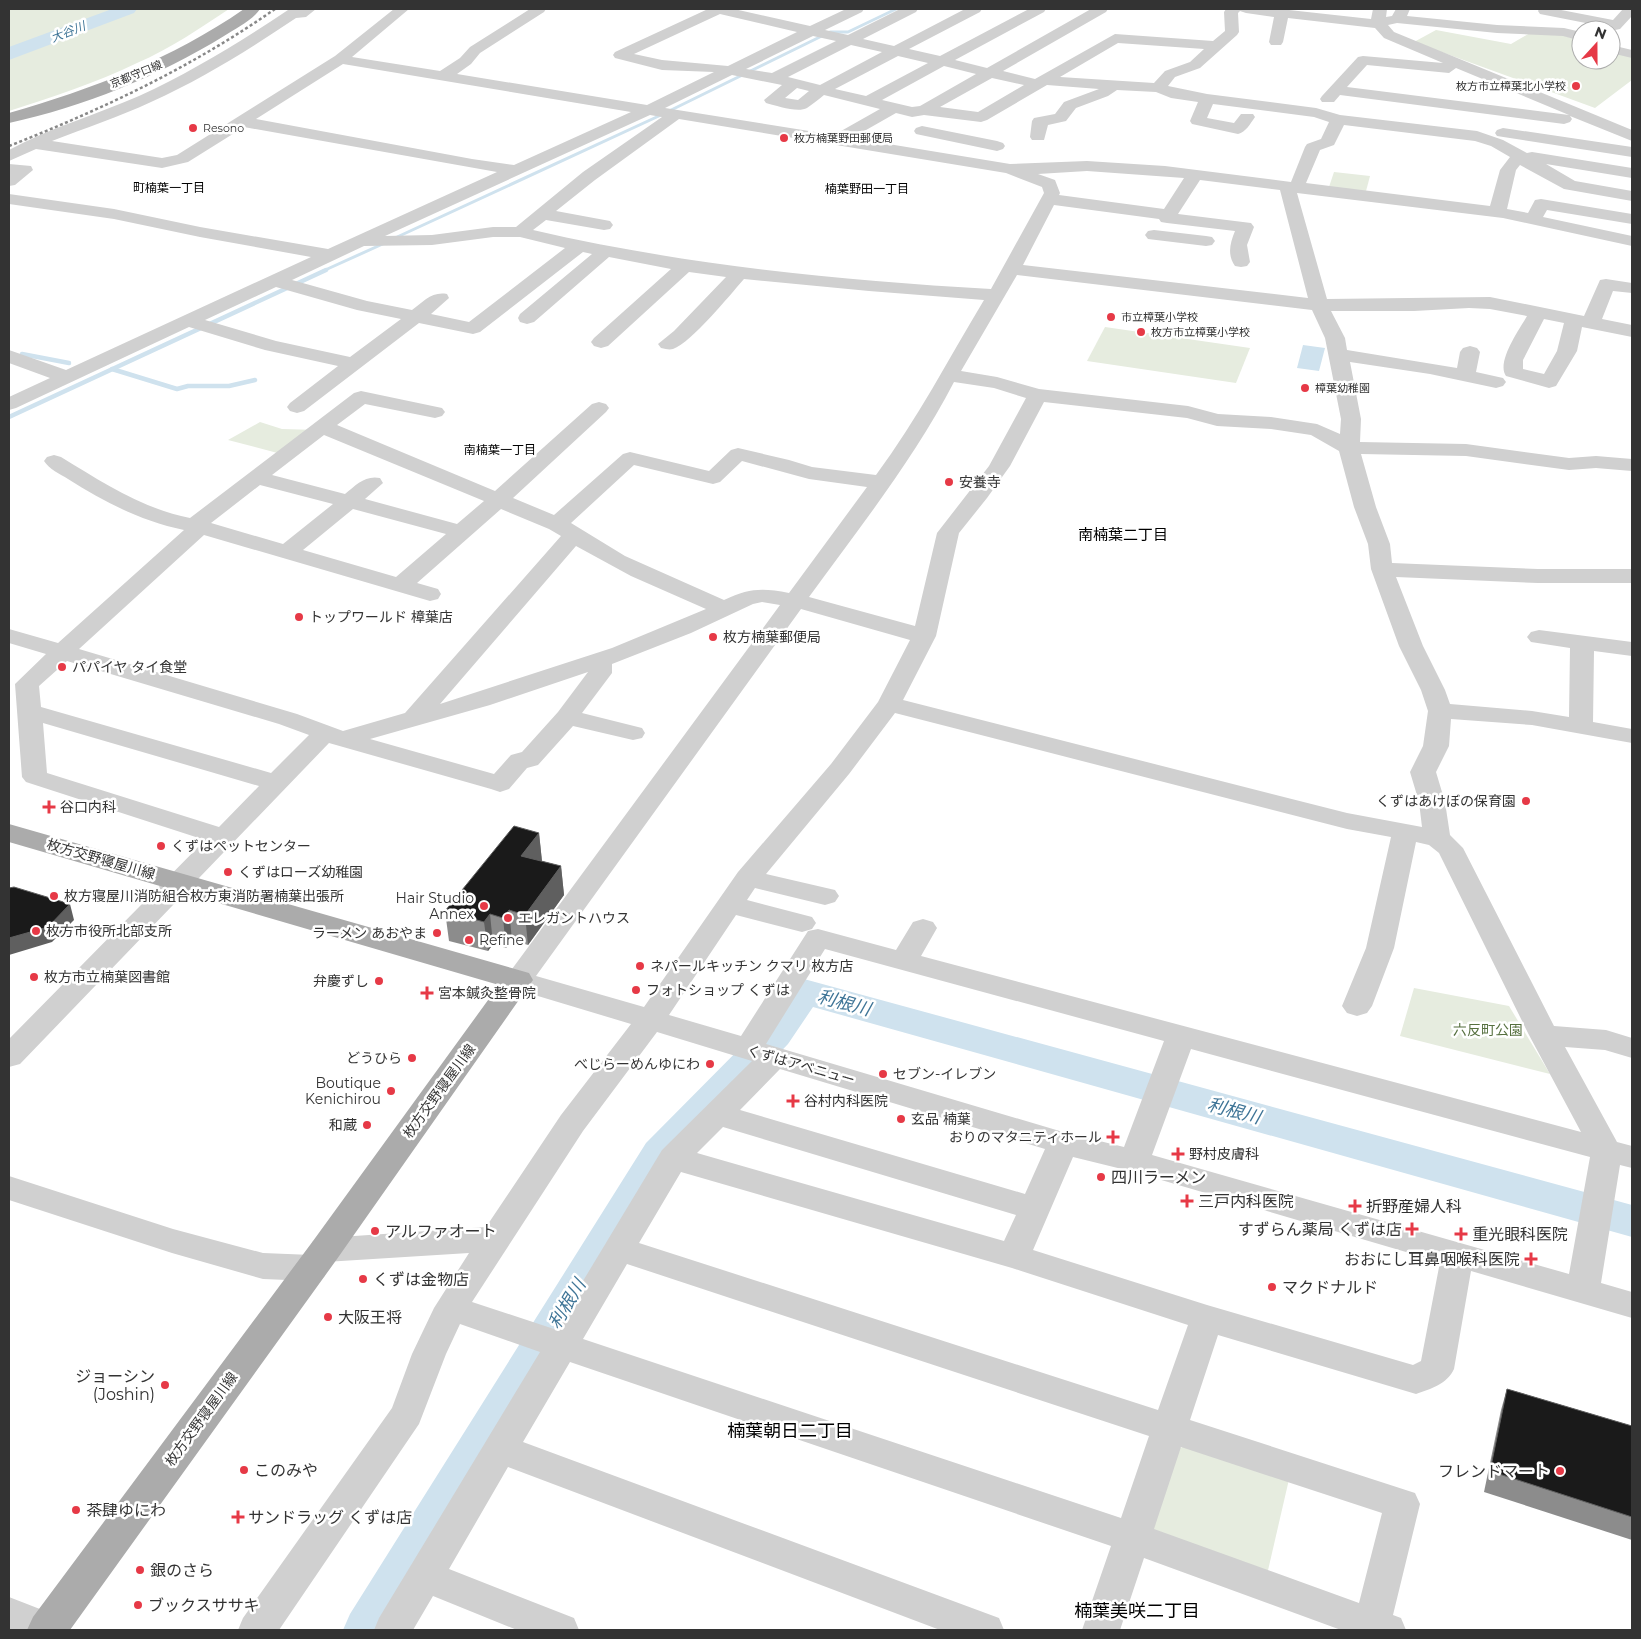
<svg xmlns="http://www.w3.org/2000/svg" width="1641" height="1639" viewBox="0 0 1641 1639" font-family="Montserrat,'Noto Sans JP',sans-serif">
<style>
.green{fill:#e6ecdf}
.water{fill:#cfe2ee}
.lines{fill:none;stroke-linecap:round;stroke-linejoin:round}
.stream-far1{stroke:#cfe2ee;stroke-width:3}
.stream{stroke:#cfe2ee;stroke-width:4.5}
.river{fill:#cfe2ee;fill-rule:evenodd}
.minor{fill:#d0d0d0;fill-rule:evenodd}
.major{fill:#ababab;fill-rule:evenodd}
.rail{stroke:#888;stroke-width:2.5;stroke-dasharray:3 2.5;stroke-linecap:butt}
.wall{fill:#8c8c8c}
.shaded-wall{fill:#5f5f5f}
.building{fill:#1a1a1a;stroke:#5f5f5f}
.poi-dot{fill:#e63946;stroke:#fff;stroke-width:2}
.labels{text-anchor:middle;stroke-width:5;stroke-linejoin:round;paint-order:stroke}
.far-street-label{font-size:11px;fill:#333;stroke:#fff}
.far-poi-label{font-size:11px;fill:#333;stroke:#fff;text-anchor:start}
.far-water-label{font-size:12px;font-style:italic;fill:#3f7597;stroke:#fff}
.far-neighbourhood-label{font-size:12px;fill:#000;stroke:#fff}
.poi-label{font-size:14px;fill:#333;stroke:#fff;text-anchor:start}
.street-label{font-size:14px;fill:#333;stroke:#fff}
.park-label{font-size:14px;fill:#56703f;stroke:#fff}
.neighbourhood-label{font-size:15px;fill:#000;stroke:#fff}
.near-poi-label{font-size:16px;fill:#333;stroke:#fff;text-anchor:start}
.near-water-label{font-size:18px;font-style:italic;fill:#3f7597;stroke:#fff}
.near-neighbourhood-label{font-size:18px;fill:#000;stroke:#fff}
</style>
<rect width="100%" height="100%" fill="#fff"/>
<g class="green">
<path d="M9 9H229C200 28 170 49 137 63 96 83 52 97 9 111Z"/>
<polygon points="1436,30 1511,44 1530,33 1562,35 1581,41 1581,60 1611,60 1611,51 1632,56 1632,80 1595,108 1414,42"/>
<polygon points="1334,172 1370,176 1365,195 1328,190"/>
<polygon points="1105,327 1250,348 1236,383 1087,361"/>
<polygon points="260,422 282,429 318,430 285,455 228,440"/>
<polygon points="1414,988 1509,1006 1550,1074 1400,1036"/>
<polygon points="1191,1443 1290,1475 1266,1579 1148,1531 1176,1450"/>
</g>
<polygon class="water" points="1303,345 1325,348 1319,371 1297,368"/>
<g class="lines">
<g class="stream-far1">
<polyline points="395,238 661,115 830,32 848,32 896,9"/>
<polyline points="323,271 387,242"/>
</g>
<g class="stream">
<polyline points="22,354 69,363"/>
<polyline points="112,369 177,389 188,386 229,386 255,380"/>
<polyline points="9,417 326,270"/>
</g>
<g class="river">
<polygon points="112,9 137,9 134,13 9,60 9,47"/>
<polygon points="804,979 1632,1205 1632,1237 813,1007 788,1044 674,1163 394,1630 343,1630 350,1614 646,1143 762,1026 791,983"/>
</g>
<g class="minor">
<path d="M293 9H316L306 17 296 18C250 49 202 79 151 102 119 117 85 128 52 141L162 158 177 155 335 56 394 9H409L352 57 440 71 460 58 470 47 530 9H546L544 12 480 53 471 64 457 74 647 105 714 72 662 70 615 58 613 55 615 52 708 9H734L810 26 846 9H864L862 12 825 30 848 35 900 9H918L916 12 863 39 894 46 965 9H982L980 12 909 49 940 56 1029 9H1046L1044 12 955 60 987 68 1091 9H1108L1106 12 1003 71 1035 79 1115 34 1213 41 1225 31 1224 12 1226 9H1280L1371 19 1373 9H1387L1386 17 1392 16 1396 9H1410L1407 16 1497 25 1564 28 1581 32V41L1563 36 1497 33 1397 23 1388 25 1394 32 1632 130V141L1570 116 1572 119 1570 122 1564 124 1340 95 1334 102H1322L1320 99 1322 96 1358 57 1363 56 1443 63 1384 38 1375 28 1288 18 1283 42 1281 45H1271L1269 42 1274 17 1246 13 1240 11 1238 13 1239 32 1237 35 1200 68 1175 77 1168 86 1207 94 1316 108 1340 115 1477 131 1503 140 1527 153 1532 152 1632 168V178L1546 164 1575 181 1632 191V201L1564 189 1520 165 1516 170 1507 209 1528 213 1535 200 1541 199 1632 214V224L1547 210 1543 217 1632 236V246L1503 218 1297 193 1327 299 1490 297 1584 316 1600 280 1606 279 1632 283V293L1613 291 1602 319 1632 325V337L1582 327 1577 351 1556 386 1549 388 1506 376C1496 362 1519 330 1527 316L1490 309 1469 308 1414 311H1331L1345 338 1347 350 1457 368 1460 352 1463 348 1470 346 1477 348 1480 352 1476 372 1503 378 1506 382 1503 386 1496 388 1430 374 1350 362 1361 419 1360 442 1466 444 1569 458 1596 456 1632 459V471L1596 468 1569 470 1466 456 1361 454 1376 507 1390 544 1392 563 1538 569H1632V583H1538L1396 577 1423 646 1445 690 1450 704 1532 711 1569 717 1570 648 1531 642 1527 637 1531 632 1539 630 1632 642V656L1594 651 1593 722 1632 729V743L1532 725 1451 719 1449 746 1436 772 1445 802 1450 835 1463 848 1554 1026 1606 1030 1632 1038V1058L1605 1050 1565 1047 1617 1142 1632 1146V1168L1620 1165 1601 1283 1632 1292V1318L1471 1271 1454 1369C1447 1384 1431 1389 1416 1394L1218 1335 1190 1420 1415 1493 1420 1504 1393 1615 1401 1618 1406 1630H1341L1144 1558 1120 1630H1082L1111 1546 570 1362 523 1442 999 1618 1004 1630H940L508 1467 449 1569 574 1618 579 1630H517L433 1596 413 1630H374L379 1618 540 1352 460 1324 446 1354 419 1424 279 1630H238L243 1618 392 1408 412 1354 434 1308 469 1253 325 1262 328 1268 324 1277 312 1281 263 1279 172 1253 9 1200V1176L173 1229 263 1253 312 1255 309 1250 313 1241 325 1238 486 1227 561 1115 631 1024 508 987 504 980 780 605 762 602 753 604 691 633 612 664V673L582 713 642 728 645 733 642 738 633 740 573 726 538 765 527 768 509 789 500 792 491 789 329 743 20 1064 9 1067V1039L205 840 26 782 22 777 15 684 46 654 9 643V629L58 643 184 530C141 521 104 502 68 479 60 474 49 469 44 461L47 457 54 455 61 457C102 482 143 509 190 518L354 393 361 391 442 408 445 412 442 416 435 418 365 404 337 425 495 491 592 404 599 402 606 404 609 408 606 412 513 498 554 515 623 454 630 452 709 471 731 450 738 448 789 460 812 467 876 475C917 420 949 358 984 300L869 291 744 279C729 296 692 342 673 349 669 350 666 349 661 348L658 344 674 331 726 277 689 272 608 346 601 348 594 346 591 342 594 338 671 269 609 257 534 322 527 324 520 322 518 318 520 314 592 254 583 252 480 332 473 334 419 323 304 411 297 413 290 411 287 407 290 403 338 366 265 350 189 327 16 408 9 410V397L50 378 9 363V350L66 370 311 257 200 237 114 219 9 204V194L114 209 200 227 328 249 497 172 244 127 188 162 162 168 36 149 9 161V150C49 128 96 115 139 96 191 72 240 42 288 10ZM720 14 797 32 728 66 662 60 634 54ZM813 36 836 41 772 73 746 69ZM1118 43 1204 49 1190 62 1165 71 1154 83 1060 77ZM851 45 882 52 820 85 788 77ZM898 56 928 63 866 96 835 89ZM343 64 631 112 514 165 472 159 256 119ZM1367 65 1449 73 1456 68 1569 115 1347 87ZM944 66 976 74 920 106 912 107 882 100ZM732 75 782 85 764 100 766 103C777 106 798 113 807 108 813 104 819 99 824 95L880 109 834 135 665 108ZM992 78 1024 85 978 112 940 107ZM1047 85 1099 89 1064 102 1055 114 1034 118 1032 121 1030 137 1032 140H1044L1048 125 1066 121 1076 108 1108 96 1117 90 1156 92 1171 98 1198 102 1190 121 1192 124 1238 134C1246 132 1250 124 1255 117L1253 114H1241L1234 123 1207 118 1213 104 1314 117 1329 122 1321 139 1307 144 1305 147 1291 182 1165 166 1087 161 1010 164 852 138 896 113 912 117 924 115 981 122 987 120ZM797 88 809 91 798 100 785 98ZM650 115 662 117 583 172 516 227H493L432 235 385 236ZM679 119 1006 173 1042 187 1044 193 991 289C836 280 684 265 533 230L546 220 604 230 610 229 613 225 610 221 556 211 595 180ZM1344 125 1475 141 1491 146 1510 157 1500 170 1490 206 1306 183 1320 150 1334 145ZM1087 171 1184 178 1164 209 1059 195 1060 193 1055 180 1038 174ZM1200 180 1280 190 1308 298 1023 265 1054 205 1159 219 1161 222 1167 223 1235 231C1230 243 1227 255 1235 266L1241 267 1247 266 1250 262 1247 245 1254 227 1251 223 1178 214ZM493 237H520L565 248 469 322 431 314 449 298 447 294C432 291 423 302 412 310L367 301 292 280 364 246 432 245ZM1017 275 1312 310 1325 338 1341 419 1340 434 1317 424 1271 417 1218 414 1188 406 1039 389 997 377 961 371ZM276 287 357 310 401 319 350 357 276 341 205 320ZM1544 319 1564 323 1557 351 1544 374 1523 369V360ZM954 382 994 388 1026 398 989 466 937 533 915 626 809 597C860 527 914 459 954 382ZM1044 402 1187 418 1217 426 1271 429 1311 435 1339 451 1354 507 1368 544 1371 569 1399 646 1421 690 1428 711 1423 746 1410 772 1419 802 1422 827 1347 813 903 700 936 636 959 533 987 498 1010 466ZM324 435 484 501 457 524 365 499 383 483 380 478C365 475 356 485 345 494L272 475ZM742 461 809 479 867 487 789 593C762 588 750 588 724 600L625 556 571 523 634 465 713 484 720 482ZM260 485 333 504 283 544 211 523ZM353 509 446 534 396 577 303 550ZM501 509 549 529 561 536 405 713 343 731 297 714 79 649 204 535 430 601 438 599 441 594 438 589 417 583ZM576 546 631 576 706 609 612 648 440 704ZM801 609 910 640 878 702 831 764 738 872 644 1007 536 976ZM67 661 279 724 309 735 271 773 41 707 39 686ZM588 672 558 712 522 752 511 755 494 774 370 739 490 705ZM895 713 1347 829 1391 837 1366 948 1342 1006 1347 1013 1357 1016 1367 1013 1372 1006 1394 948 1416 842 1429 845 1439 853 1529 1035 1581 1132 921 956 937 928 933 922 923 919 913 922 896 950 818 929 808 931 741 1036 669 1015 736 915 802 932 812 929 816 923 812 917 747 900 755 888 825 905 835 902 839 896 835 890 766 874 849 774ZM43 723 259 786 219 827 47 773ZM825 949 1164 1041 1124 1147 1063 1132 766 1044ZM657 1032 752 1061 662 1150 554 1329 472 1302 583 1131ZM1191 1049 1590 1157 1569 1274 1152 1155ZM780 1069 1045 1149 1025 1194 740 1110ZM723 1127 1016 1215 1004 1241 697 1153ZM1073 1157 1134 1172 1440 1262 1421 1361 1413 1365 1207 1305 1033 1250ZM681 1172 1012 1268 1188 1325 1158 1410 639 1243ZM627 1264 1149 1436 1121 1518 583 1339ZM1181 1447 1382 1513 1359 1603 1154 1529Z"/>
<polygon points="1539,9 1556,9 1613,20 1623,9 1632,9 1632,16 1620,29 1615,30 1601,26 1540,14 1538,11"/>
<polygon points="1611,45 1632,50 1632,58 1611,53"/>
<polygon points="922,126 997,141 1003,143 1005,146 1003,149 997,151 916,134 914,131 916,128"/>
<polygon points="1503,128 1632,147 1632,157 1497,136 1495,133 1497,130"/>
<polygon points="9,164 31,166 33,170 15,185 9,186"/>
<polygon points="1154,230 1206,236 1212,237 1215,241 1212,245 1206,246 1148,239 1145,235 1148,231"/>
<polygon points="9,1597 63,1618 68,1630 9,1630"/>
</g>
<g class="major">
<path d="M244 9H260C253 20 235 29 224 36 159 76 83 107 9 123V113C92 89 172 59 244 9Z"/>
<polygon points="9,824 529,973 533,980 337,1259 70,1630 27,1630 33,1617 313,1241 499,985 9,842"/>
</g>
<path class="rail" d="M9 146C103 109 192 67 275 9"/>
</g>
<g class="wall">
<polygon points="539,833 542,861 561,866 564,895 528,945 512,940 506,948 493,944 488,951 449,941 445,911"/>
<polygon points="1507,1389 1632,1426 1632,1540 1484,1492 1501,1410"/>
</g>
<g class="shaded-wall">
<polygon points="539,833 542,862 521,856"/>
<polygon points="561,866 564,895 528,945 525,915"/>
<polygon points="70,904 74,920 52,942 9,955 9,938"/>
<polygon points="509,910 512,940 506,948 503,918"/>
<polygon points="490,914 493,944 488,951 484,922"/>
</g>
<g class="building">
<polygon points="514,826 539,833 521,856 561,866 525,915 509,910 503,918 490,914 484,922 445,911"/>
<polygon points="14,887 70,904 48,927 9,938 9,888"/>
<polygon points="1507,1389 1632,1426 1632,1517 1490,1471"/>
</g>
<g class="poi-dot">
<circle cx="1576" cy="86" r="5"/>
<circle cx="193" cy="128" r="5"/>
<circle cx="784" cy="138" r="5"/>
<circle cx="1111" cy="317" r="5"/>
<circle cx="1141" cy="332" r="5"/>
<circle cx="1305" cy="388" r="5"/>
<circle cx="949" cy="482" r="5"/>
<circle cx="299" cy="617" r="5"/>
<circle cx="713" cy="637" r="5"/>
<circle cx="62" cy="667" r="5"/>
<circle cx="1526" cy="801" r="5"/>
<path d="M46.5 799.5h5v5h5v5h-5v5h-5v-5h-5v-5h5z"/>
<circle cx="161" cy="846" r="5"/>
<circle cx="228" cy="872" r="5"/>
<circle cx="54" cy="896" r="5"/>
<circle cx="484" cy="906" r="5"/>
<circle cx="508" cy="918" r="5"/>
<circle cx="36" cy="931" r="5"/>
<circle cx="437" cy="933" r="5"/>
<circle cx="469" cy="940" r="5"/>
<circle cx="640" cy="966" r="5"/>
<circle cx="34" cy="977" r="5"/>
<circle cx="379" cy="981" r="5"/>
<circle cx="636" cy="990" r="5"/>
<path d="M424.5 985.5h5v5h5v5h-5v5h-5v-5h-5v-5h5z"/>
<circle cx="412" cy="1058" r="5"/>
<circle cx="710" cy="1064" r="5"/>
<circle cx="883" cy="1074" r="5"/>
<circle cx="391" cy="1091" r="5"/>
<path d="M790.5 1093.5h5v5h5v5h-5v5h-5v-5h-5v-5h5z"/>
<circle cx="901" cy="1119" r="5"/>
<circle cx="367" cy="1125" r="5"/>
<path d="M1110.5 1129.5h5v5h5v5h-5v5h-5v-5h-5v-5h5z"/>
<path d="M1175.5 1146.5h5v5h5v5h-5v5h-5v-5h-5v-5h5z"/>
<circle cx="1101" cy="1177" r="5"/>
<path d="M1184.5 1193.5h5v5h5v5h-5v5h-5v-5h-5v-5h5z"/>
<path d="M1352.5 1198.5h5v5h5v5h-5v5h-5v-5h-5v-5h5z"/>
<path d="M1409.5 1221.5h5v5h5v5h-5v5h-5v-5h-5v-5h5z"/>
<circle cx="375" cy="1231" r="5"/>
<path d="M1458.5 1226.5h5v5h5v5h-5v5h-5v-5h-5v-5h5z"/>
<path d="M1528.5 1251.5h5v5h5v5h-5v5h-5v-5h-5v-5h5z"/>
<circle cx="363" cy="1279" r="5"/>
<circle cx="1272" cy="1287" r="5"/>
<circle cx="328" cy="1317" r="5"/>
<circle cx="165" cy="1385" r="5"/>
<circle cx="244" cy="1470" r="5"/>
<circle cx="1560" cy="1471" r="5"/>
<circle cx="76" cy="1510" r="5"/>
<path d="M235.5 1509.5h5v5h5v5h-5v5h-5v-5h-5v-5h5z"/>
<circle cx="140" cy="1570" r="5"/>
<circle cx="138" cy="1605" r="5"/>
</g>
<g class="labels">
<g class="far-street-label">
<text transform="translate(136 74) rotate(-22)" y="4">京都守口線</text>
</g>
<g class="far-poi-label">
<text x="1566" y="90" text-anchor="end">枚方市立樟葉北小学校</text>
<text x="203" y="132">Resono</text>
<text x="794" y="142">枚方楠葉野田郵便局</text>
<text x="1121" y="321">市立樟葉小学校</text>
<text x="1151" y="336">枚方市立樟葉小学校</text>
<text x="1315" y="392">樟葉幼稚園</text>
</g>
<g class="far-water-label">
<text transform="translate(68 32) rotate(-21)" y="4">大谷川</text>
</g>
<g class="far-neighbourhood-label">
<text x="169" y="192">町楠葉一丁目</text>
<text x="867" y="193">楠葉野田一丁目</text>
<text x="500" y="454">南楠葉一丁目</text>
</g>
<g class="poi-label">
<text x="959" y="487">安養寺</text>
<text x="309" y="622">トップワールド 樟葉店</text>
<text x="723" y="642">枚方楠葉郵便局</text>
<text x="72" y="672">パパイヤ タイ食堂</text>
<text x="1516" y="806" text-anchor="end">くずはあけぼの保育園</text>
<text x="60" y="812">谷口内科</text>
<text x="171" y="851">くずはペットセンター</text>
<text x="238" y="877">くずはローズ幼稚園</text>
<text x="64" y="901">枚方寝屋川消防組合枚方東消防署楠葉出張所</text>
<text x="474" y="903" text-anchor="end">Hair Studio<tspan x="474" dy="16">Annex</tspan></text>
<text x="518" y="923">エレガントハウス</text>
<text x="46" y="936">枚方市役所北部支所</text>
<text x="427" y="938" text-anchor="end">ラーメン あおやま</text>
<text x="479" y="945">Refine</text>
<text x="650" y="971">ネパールキッチン クマリ 枚方店</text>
<text x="44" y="982">枚方市立楠葉図書館</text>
<text x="369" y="986" text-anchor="end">弁慶ずし</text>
<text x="646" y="995">フォトショップ くずは</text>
<text x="438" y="998">宮本鍼灸整骨院</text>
<text x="402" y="1063" text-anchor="end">どうひら</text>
<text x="700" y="1069" text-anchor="end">べじらーめんゆにわ</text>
<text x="893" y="1079">セブン-イレブン</text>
<text x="381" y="1088" text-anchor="end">Boutique<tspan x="381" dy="16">Kenichirou</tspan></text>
<text x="804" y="1106">谷村内科医院</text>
<text x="911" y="1124">玄品 楠葉</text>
<text x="357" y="1130" text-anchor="end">和蔵</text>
<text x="1102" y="1142" text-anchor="end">おりのマタニティホール</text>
<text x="1189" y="1159">野村皮膚科</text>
</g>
<g class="street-label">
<text transform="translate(101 859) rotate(16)" y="5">枚方交野寝屋川線</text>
<text transform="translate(801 1065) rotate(16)" y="5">くずはアベニュー</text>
<text transform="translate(439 1091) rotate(-54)" y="5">枚方交野寝屋川線</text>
<text transform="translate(201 1419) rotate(-54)" y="5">枚方交野寝屋川線</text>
</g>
<g class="park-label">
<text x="1488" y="1035">六反町公園</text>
</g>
<g class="neighbourhood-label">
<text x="1123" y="540">南楠葉二丁目</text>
</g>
<g class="near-poi-label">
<text x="1111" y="1183">四川ラーメン</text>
<text x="1198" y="1207">三戸内科医院</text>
<text x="1366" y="1212">折野産婦人科</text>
<text x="1402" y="1235" text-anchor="end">すずらん薬局 くずは店</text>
<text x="385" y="1237">アルファオート</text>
<text x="1472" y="1240">重光眼科医院</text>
<text x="1520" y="1265" text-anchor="end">おおにし耳鼻咽喉科医院</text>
<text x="373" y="1285">くずは金物店</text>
<text x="1282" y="1293">マクドナルド</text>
<text x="338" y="1323">大阪王将</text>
<text x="155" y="1382" text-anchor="end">ジョーシン<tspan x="155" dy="18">(Joshin)</tspan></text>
<text x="254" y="1476">このみや</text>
<text x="1550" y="1477" text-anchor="end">フレンドマート</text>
<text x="86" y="1516">茶肆ゆにわ</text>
<text x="248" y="1523">サンドラッグ くずは店</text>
<text x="150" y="1576">銀のさら</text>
<text x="148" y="1611">ブックスササキ</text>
</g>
<g class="near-water-label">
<text transform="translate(844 1003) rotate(15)" y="6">利根川</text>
<text transform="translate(1234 1111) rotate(15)" y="6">利根川</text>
<text transform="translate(567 1304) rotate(-59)" y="6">利根川</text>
</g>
<g class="near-neighbourhood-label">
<text x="790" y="1437">楠葉朝日二丁目</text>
<text x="1137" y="1617">楠葉美咲二丁目</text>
</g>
</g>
<rect width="1641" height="1639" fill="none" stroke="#333333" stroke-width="20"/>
<g transform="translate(1596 45) rotate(21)"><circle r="24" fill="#ffffff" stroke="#adadad"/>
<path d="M0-4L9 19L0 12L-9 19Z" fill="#e63946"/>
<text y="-8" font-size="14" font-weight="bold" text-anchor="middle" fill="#333333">N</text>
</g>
</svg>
